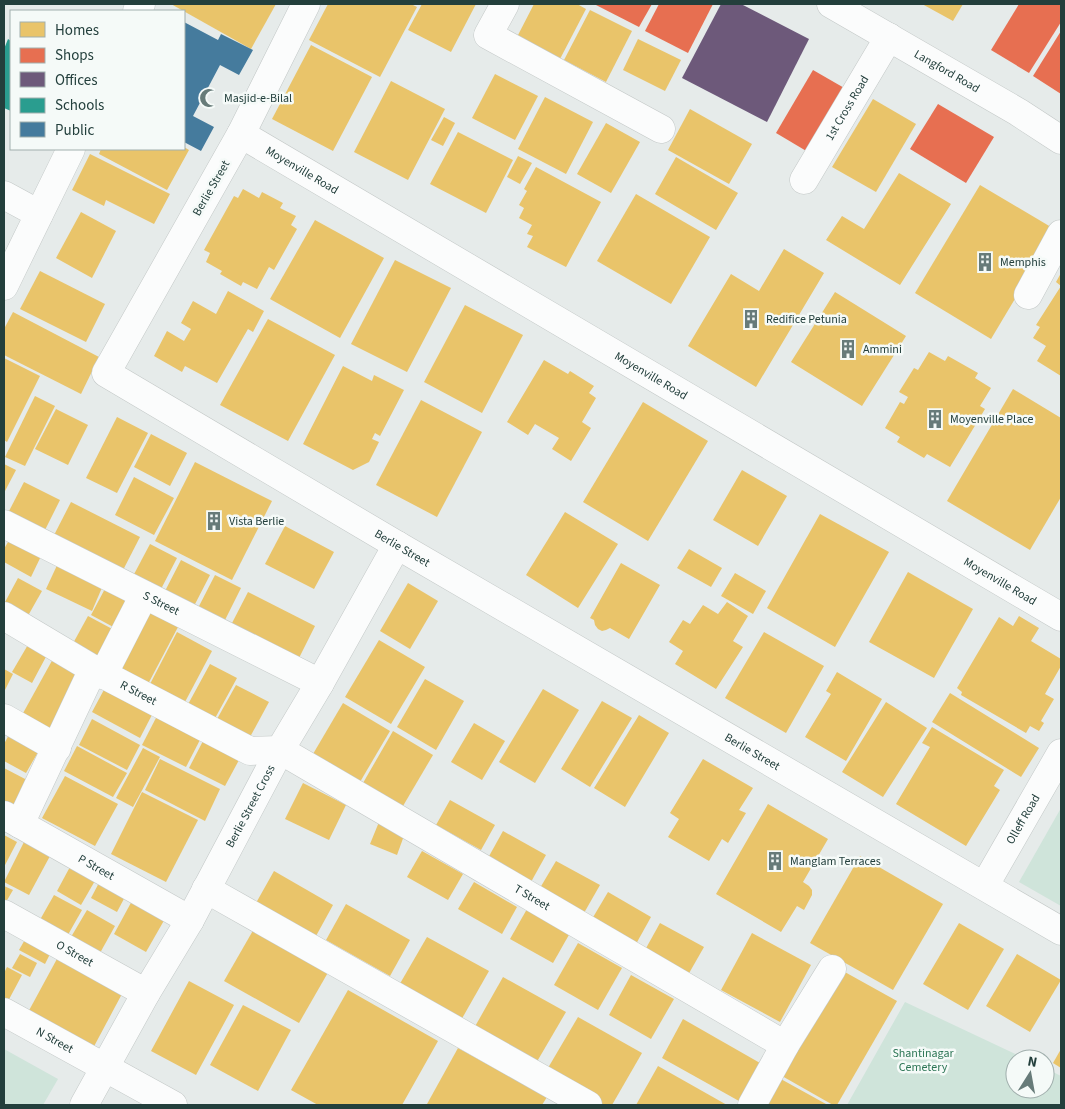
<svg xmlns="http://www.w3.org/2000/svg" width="1065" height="1109" viewBox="0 0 1065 1109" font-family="'Source Sans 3',sans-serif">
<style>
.green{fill:#cfe4da}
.homes{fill:#e9c46a}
.shops{fill:#e76f51}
.offices{fill:#6d597a}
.schools{fill:#2a9d8f}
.public{fill:#457b9d}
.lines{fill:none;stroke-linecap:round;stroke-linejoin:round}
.minor-casing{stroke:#c3c8c7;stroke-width:29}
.minor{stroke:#fbfcfc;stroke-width:28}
.labels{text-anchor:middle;stroke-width:5;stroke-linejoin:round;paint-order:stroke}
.street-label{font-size:12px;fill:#233f3c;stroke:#f5faf8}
.poi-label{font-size:12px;fill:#233f3c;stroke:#f5faf8;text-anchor:start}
.park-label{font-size:12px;fill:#2d7656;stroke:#f5faf8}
</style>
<rect width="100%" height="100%" fill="#e6ebea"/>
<g class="green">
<polygon points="1061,808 1061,906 1019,882"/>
<polygon points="905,1002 1026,1059 1015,1059 1015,1089 1045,1089 1045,1068 1061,1076 1061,1105 847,1105"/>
<polygon points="4,1049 58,1079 43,1105 4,1105"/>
</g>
<g class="homes">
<polygon points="171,4 276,4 251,49"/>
<polygon points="328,4 411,4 417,7 380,77 309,40"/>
<polygon points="422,4 476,4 451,52 408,30"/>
<polygon points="534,4 577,4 586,9 560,59 517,37"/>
<polygon points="922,4 963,4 953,21"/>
<polygon points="590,10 632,31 606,82 564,60"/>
<polygon points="638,39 681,60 665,91 623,70"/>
<polygon points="311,45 372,77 333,151 272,119"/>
<polygon points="495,74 538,96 515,140 472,118"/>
<polygon points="391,81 445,109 408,180 354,152"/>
<polygon points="545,97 593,122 566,174 518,149"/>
<polygon points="873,99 916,124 876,192 832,167"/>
<polygon points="690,109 752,144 729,184 668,150"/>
<polygon points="444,117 455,123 443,146 431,140"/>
<polygon points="606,123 640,142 611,193 577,174"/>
<polygon points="458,132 513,160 486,213 430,184"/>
<polygon points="184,147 189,150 167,190 99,154 101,149 184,149"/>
<polygon points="90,154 170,194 154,224 106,200 104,206 72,190"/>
<polygon points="518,156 532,163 520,184 507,177"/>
<polygon points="676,157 738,193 716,230 655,194"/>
<polygon points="536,167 601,202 566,267 527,247 533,236 527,234 532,225 519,218 524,208 519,205 527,191 524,189"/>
<polygon points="899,173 951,204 900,285 826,240 842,216 864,229"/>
<polygon points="980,185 1056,230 991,339 915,293"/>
<polygon points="243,189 259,198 262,192 283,203 280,208 296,216 291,225 297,229 274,270 269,267 257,289 243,282 241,286 220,274 222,271 206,262 210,253 204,250 234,196 238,198"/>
<polygon points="636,194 710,237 671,304 597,261"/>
<polygon points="81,212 116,231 92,278 56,258"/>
<polygon points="315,220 384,258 340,338 270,299"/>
<polygon points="784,249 824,273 756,387 688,346 731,274 759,291"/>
<polygon points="395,260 451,288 407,372 351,344"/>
<polygon points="40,271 105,304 86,342 20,309"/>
<polygon points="1061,273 1061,376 1037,361 1046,346 1033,338 1040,327 1036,325 1061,286 1056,282"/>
<polygon points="228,291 264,311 253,332 248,329 217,383 185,366 182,372 154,356 167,331 184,341 191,329 181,323 193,301 216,314"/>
<polygon points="835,292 906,336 862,406 791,362"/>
<polygon points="465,305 523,335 482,413 424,382"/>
<polygon points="13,312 99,357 81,394 4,355 4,329"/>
<polygon points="268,319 335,355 288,441 220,405"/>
<polygon points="929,352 945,361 948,356 978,373 975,378 991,388 980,406 985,409 950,467 927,454 924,458 897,442 900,437 885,428 900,402 904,404 908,397 899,392 914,368 918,370"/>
<polygon points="4,358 40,376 7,442 4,440"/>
<polygon points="544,360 568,374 570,371 594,386 589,393 596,398 582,422 591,428 571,461 552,449 559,438 535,424 528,435 507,422"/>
<polygon points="343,366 372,381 374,375 404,390 380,436 375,433 372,439 379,442 369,462 353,470 303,444"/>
<polygon points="1013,389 1061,418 1061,497 1030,550 947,501"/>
<polygon points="35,396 55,406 25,466 5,457"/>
<polygon points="421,400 482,432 437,517 376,485"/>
<polygon points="643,402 708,441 648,541 583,502"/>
<polygon points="56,409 88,425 68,465 35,449"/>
<polygon points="117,417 148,433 117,493 86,478"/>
<polygon points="151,434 187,453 170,486 134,467"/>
<polygon points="195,462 272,501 232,580 155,541"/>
<polygon points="4,464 16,470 4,493"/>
<polygon points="742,470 787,496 758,546 713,520"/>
<polygon points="134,477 174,498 154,535 115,515"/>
<polygon points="24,482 60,500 44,532 8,513"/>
<polygon points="71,502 140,537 120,576 51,541"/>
<polygon points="565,512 618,544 578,608 526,575"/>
<polygon points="820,514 889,552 835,647 767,608"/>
<polygon points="285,526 334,552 314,589 265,564"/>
<polygon points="12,535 43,552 31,577 4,562 4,549"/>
<polygon points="150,544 177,558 160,591 132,578"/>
<polygon points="689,549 722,568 711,587 677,568"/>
<polygon points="181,560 210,575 193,608 164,593"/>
<polygon points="59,561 104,583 92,611 46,589"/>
<polygon points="621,563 660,585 629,639 610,628 606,630 602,631 598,629 595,625 594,620 590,618"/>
<polygon points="908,572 973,609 934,678 869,642"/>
<polygon points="735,573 766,591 753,614 721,596"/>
<polygon points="215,575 241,588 223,624 197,610"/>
<polygon points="18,578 42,591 25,621 4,604"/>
<polygon points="408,583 438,601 410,649 380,631"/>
<polygon points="107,585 133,600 117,629 91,615"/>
<polygon points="248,592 315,626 298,660 231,625"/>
<polygon points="727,602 748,616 733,641 743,647 716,689 675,664 683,651 669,642 683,620 690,624 703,605 718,614"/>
<polygon points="147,611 178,627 147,686 116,670"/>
<polygon points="88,616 116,631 99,662 71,647"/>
<polygon points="1019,616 1039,628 1031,641 1061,659 1061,666 1045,694 1054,699 1041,721 1044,723 1039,731 1030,726 1026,733 961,695 962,692 957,688 999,617 1013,626"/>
<polygon points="177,632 212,651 185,702 150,684"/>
<polygon points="764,632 824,666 786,733 725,698"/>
<polygon points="379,640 425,667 391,724 345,697"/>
<polygon points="29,643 48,653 32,683 12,672"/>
<polygon points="54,657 85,674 52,732 22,715"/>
<polygon points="210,664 237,678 213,722 186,708"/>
<polygon points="4,669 13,674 4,692"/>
<polygon points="837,672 882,699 846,761 805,737 831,694 826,691"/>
<polygon points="425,679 464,701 436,750 397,727"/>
<polygon points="236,685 269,702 250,737 217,719"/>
<polygon points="106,686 154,711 140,738 92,712"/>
<polygon points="543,689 579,710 535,783 499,762"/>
<polygon points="950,693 1039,748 1021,777 932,722"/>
<polygon points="602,701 632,718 590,787 561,769"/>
<polygon points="886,702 927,728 883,797 842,772"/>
<polygon points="343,703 390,731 360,782 313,754"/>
<polygon points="158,714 202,736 186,767 142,745"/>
<polygon points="639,715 669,733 625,807 594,788"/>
<polygon points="92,719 140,745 127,770 79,745"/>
<polygon points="474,723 505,741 482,780 451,762"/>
<polygon points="932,727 1004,770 994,786 1000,790 966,846 896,804 930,747 922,743"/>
<polygon points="11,731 41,747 26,773 4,761 4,744"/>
<polygon points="393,731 433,755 403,806 363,783"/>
<polygon points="203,741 239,760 225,786 189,768"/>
<polygon points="77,746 127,773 113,797 64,771"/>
<polygon points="143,748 160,757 133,807 116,798"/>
<polygon points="160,759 220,789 205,821 145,790"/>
<polygon points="703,759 753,788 739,810 746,813 728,843 722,839 709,861 668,837 679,819 670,813"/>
<polygon points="4,768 27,780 10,811 4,808"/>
<polygon points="65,776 118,804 95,846 42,818"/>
<polygon points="303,783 346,805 329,840 285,819"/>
<polygon points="142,792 198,820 166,882 111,854"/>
<polygon points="450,800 495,825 481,850 436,825"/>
<polygon points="768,804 828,839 803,882 809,886 812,890 812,895 804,910 797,906 781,932 716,894"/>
<polygon points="379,822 405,833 397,855 370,844"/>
<polygon points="503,831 546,855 531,882 488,858"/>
<polygon points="4,835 17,842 4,867"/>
<polygon points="24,842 50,856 29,895 4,882"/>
<polygon points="422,851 463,874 448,900 407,877"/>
<polygon points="860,856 943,904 893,990 810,943"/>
<polygon points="556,861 600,885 584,913 540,888"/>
<polygon points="71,865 96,879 81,905 57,891"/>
<polygon points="274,871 333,905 316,936 256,903"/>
<polygon points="101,879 127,893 117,912 91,898"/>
<polygon points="474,882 517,907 502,934 458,909"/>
<polygon points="4,886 13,890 6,902 4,900"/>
<polygon points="608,892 651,917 636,944 592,919"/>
<polygon points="54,895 82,910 65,940 37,925"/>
<polygon points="133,899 166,917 146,952 114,934"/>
<polygon points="346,904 410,940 390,976 326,940"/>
<polygon points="527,909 570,933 553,963 510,939"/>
<polygon points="87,910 115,926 100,953 71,937"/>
<polygon points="660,923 704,947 688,975 645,950"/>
<polygon points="959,923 1004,949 968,1010 923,984"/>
<polygon points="255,927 330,969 299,1023 224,981"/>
<polygon points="752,933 811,965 780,1022 721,990"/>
<polygon points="27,936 52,950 45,964 19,950"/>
<polygon points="427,937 489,971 460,1022 398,987"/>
<polygon points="578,943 622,968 598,1010 554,985"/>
<polygon points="20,954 37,963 30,977 12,968"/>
<polygon points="1017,954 1061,980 1030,1032 986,1006"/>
<polygon points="58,957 123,992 91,1052 26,1016"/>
<polygon points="7,967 22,975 6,1005 4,1004 4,973"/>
<polygon points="843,971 897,1001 837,1105 833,1105 782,1076"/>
<polygon points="631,975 674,999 651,1039 609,1015"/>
<polygon points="503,977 566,1012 535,1065 473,1030"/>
<polygon points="189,981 234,1005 196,1075 151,1051"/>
<polygon points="348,990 438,1041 402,1105 318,1105 291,1090"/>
<polygon points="243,1005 291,1030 258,1091 210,1065"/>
<polygon points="578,1017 642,1053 612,1105 603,1105 545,1073"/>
<polygon points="683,1019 760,1063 739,1101 662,1058"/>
<polygon points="458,1048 547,1097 542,1105 430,1105 427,1104"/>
<polygon points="1061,1049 1061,1068 1053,1063"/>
<polygon points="658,1066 727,1105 636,1105"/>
<polygon points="779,1078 826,1104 825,1105 764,1105"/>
</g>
<g class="shops">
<polygon points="594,4 652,4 639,27"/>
<polygon points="659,4 713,4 688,53 645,31"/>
<polygon points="1019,4 1061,4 1061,22 1029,73 991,50"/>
<polygon points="1061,31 1061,94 1033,76"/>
<polygon points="813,70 846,89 808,152 776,133"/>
<polygon points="938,104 994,137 966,183 910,149"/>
</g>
<polygon class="offices" points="721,4 741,4 809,39 767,122 682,78"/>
<polygon class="schools" points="8,39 11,41 11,111 4,108 4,49"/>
<polygon class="public" points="184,22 218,40 221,34 253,50 239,75 220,65 193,116 214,127 201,151 184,142"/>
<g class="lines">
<g class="minor-casing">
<g id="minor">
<path id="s1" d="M306 4 241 134 106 373 397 545 1061 931"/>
<polyline points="505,4 488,35 661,129"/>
<path id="s2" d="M831 4 1018 112 1061 140"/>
<polyline points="137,11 141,4"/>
<path id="s3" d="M241 134 1061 617"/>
<path id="s4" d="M804 180 889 37"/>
<polyline points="4,195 39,214"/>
<polyline points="4,286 71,149"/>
<polyline points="1028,295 1061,234"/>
<path id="s5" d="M4 524 320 683"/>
<path id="s6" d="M4 616 93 669 250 751 280 750"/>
<polyline points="103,675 144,595"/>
<polyline points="4,718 57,748"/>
<path id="s7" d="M280 750 785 1045"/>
<path id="s8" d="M4 815 190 920"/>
<polyline points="20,824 93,669"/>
<path id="s9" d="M985 885 1061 753"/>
<polyline points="206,889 588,1105"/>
<path id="s10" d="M4 914 146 993"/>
<path id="s11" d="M4 1012 173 1105"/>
<path id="s12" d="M84 1105 146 993 190 920 280 750 320 683 397 545"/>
<polyline points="752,1105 785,1045 832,969"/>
</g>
</g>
<use href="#minor" class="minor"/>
</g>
<defs>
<g id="mosque-bare" transform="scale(1.5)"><path d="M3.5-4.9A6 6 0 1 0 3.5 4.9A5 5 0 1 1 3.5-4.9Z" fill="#677b79" stroke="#f5faf8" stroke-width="2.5" paint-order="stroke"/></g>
<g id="building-bare" transform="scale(1.5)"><path d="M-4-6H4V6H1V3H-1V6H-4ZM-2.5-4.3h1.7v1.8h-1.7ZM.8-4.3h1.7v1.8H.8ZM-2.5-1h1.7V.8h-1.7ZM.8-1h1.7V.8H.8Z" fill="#677b79" stroke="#f5faf8" stroke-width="2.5" paint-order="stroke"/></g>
</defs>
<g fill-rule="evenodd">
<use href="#mosque-bare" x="209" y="98"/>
<use href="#building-bare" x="985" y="262"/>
<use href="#building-bare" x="751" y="319"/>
<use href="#building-bare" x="848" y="349"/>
<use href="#building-bare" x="935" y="419"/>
<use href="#building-bare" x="214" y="521"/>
<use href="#building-bare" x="775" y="861"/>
</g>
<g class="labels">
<g class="street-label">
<text dy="4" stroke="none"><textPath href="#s2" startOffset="134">Langford Road</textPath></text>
<text dy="4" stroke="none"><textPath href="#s4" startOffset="84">1st Cross Road</textPath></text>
<text dy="4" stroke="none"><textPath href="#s3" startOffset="71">Moyenville Road</textPath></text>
<text transform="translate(211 188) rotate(-60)" y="4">Berlie Street</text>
<text dy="4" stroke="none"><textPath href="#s3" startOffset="476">Moyenville Road</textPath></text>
<text dy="4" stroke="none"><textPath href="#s1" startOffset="764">Berlie Street</textPath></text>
<text dy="4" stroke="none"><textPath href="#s3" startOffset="881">Moyenville Road</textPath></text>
<text dy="4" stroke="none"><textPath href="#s5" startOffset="176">S Street</textPath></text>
<text dy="4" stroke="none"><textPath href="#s6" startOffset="155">R Street</textPath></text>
<text dy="4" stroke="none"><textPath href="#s1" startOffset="1169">Berlie Street</textPath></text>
<text dy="4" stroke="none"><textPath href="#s12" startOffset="342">Berlie Street Cross</textPath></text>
<text dy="4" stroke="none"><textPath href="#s9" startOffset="76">Olleff Road</textPath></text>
<text dy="4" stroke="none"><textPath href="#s8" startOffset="106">P Street</textPath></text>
<text dy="4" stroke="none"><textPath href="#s7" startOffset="292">T Street</textPath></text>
<text dy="4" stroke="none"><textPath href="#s10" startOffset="81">O Street</textPath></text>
<text dy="4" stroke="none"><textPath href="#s11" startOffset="58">N Street</textPath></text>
</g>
<g class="poi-label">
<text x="224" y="102">Masjid-e-Bilal</text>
<text x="1000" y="266">Memphis</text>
<text x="766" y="323">Redifice Petunia</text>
<text x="863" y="353">Ammini</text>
<text x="950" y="423">Moyenville Place</text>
<text x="229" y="525">Vista Berlie</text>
<text x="790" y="865">Manglam Terraces</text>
</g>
<g class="park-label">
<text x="923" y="1057">Shantinagar<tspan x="923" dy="14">Cemetery</tspan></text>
</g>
</g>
<rect width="1065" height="1109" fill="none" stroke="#233f3c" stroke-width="10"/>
<rect x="10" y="10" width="175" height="140" fill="#f5faf8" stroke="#a1afad"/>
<rect x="20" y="22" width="25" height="15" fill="#e9c46a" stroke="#a1afad"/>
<text x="55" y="35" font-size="15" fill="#233f3c">Homes</text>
<rect x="20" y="48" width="25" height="15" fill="#e76f51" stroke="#a1afad"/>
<text x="55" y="60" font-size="15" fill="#233f3c">Shops</text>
<rect x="20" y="72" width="25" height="15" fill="#6d597a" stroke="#a1afad"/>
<text x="55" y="85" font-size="15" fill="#233f3c">Offices</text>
<rect x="20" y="98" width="25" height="15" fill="#2a9d8f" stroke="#a1afad"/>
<text x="55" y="110" font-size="15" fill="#233f3c">Schools</text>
<rect x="20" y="122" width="25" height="15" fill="#457b9d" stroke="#a1afad"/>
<text x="55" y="135" font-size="15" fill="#233f3c">Public</text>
<g transform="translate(1030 1074) rotate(11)"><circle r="24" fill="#f5faf8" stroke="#a1afad"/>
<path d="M0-4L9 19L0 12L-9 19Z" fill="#677b79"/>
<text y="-8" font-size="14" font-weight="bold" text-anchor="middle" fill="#233f3c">N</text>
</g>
</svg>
